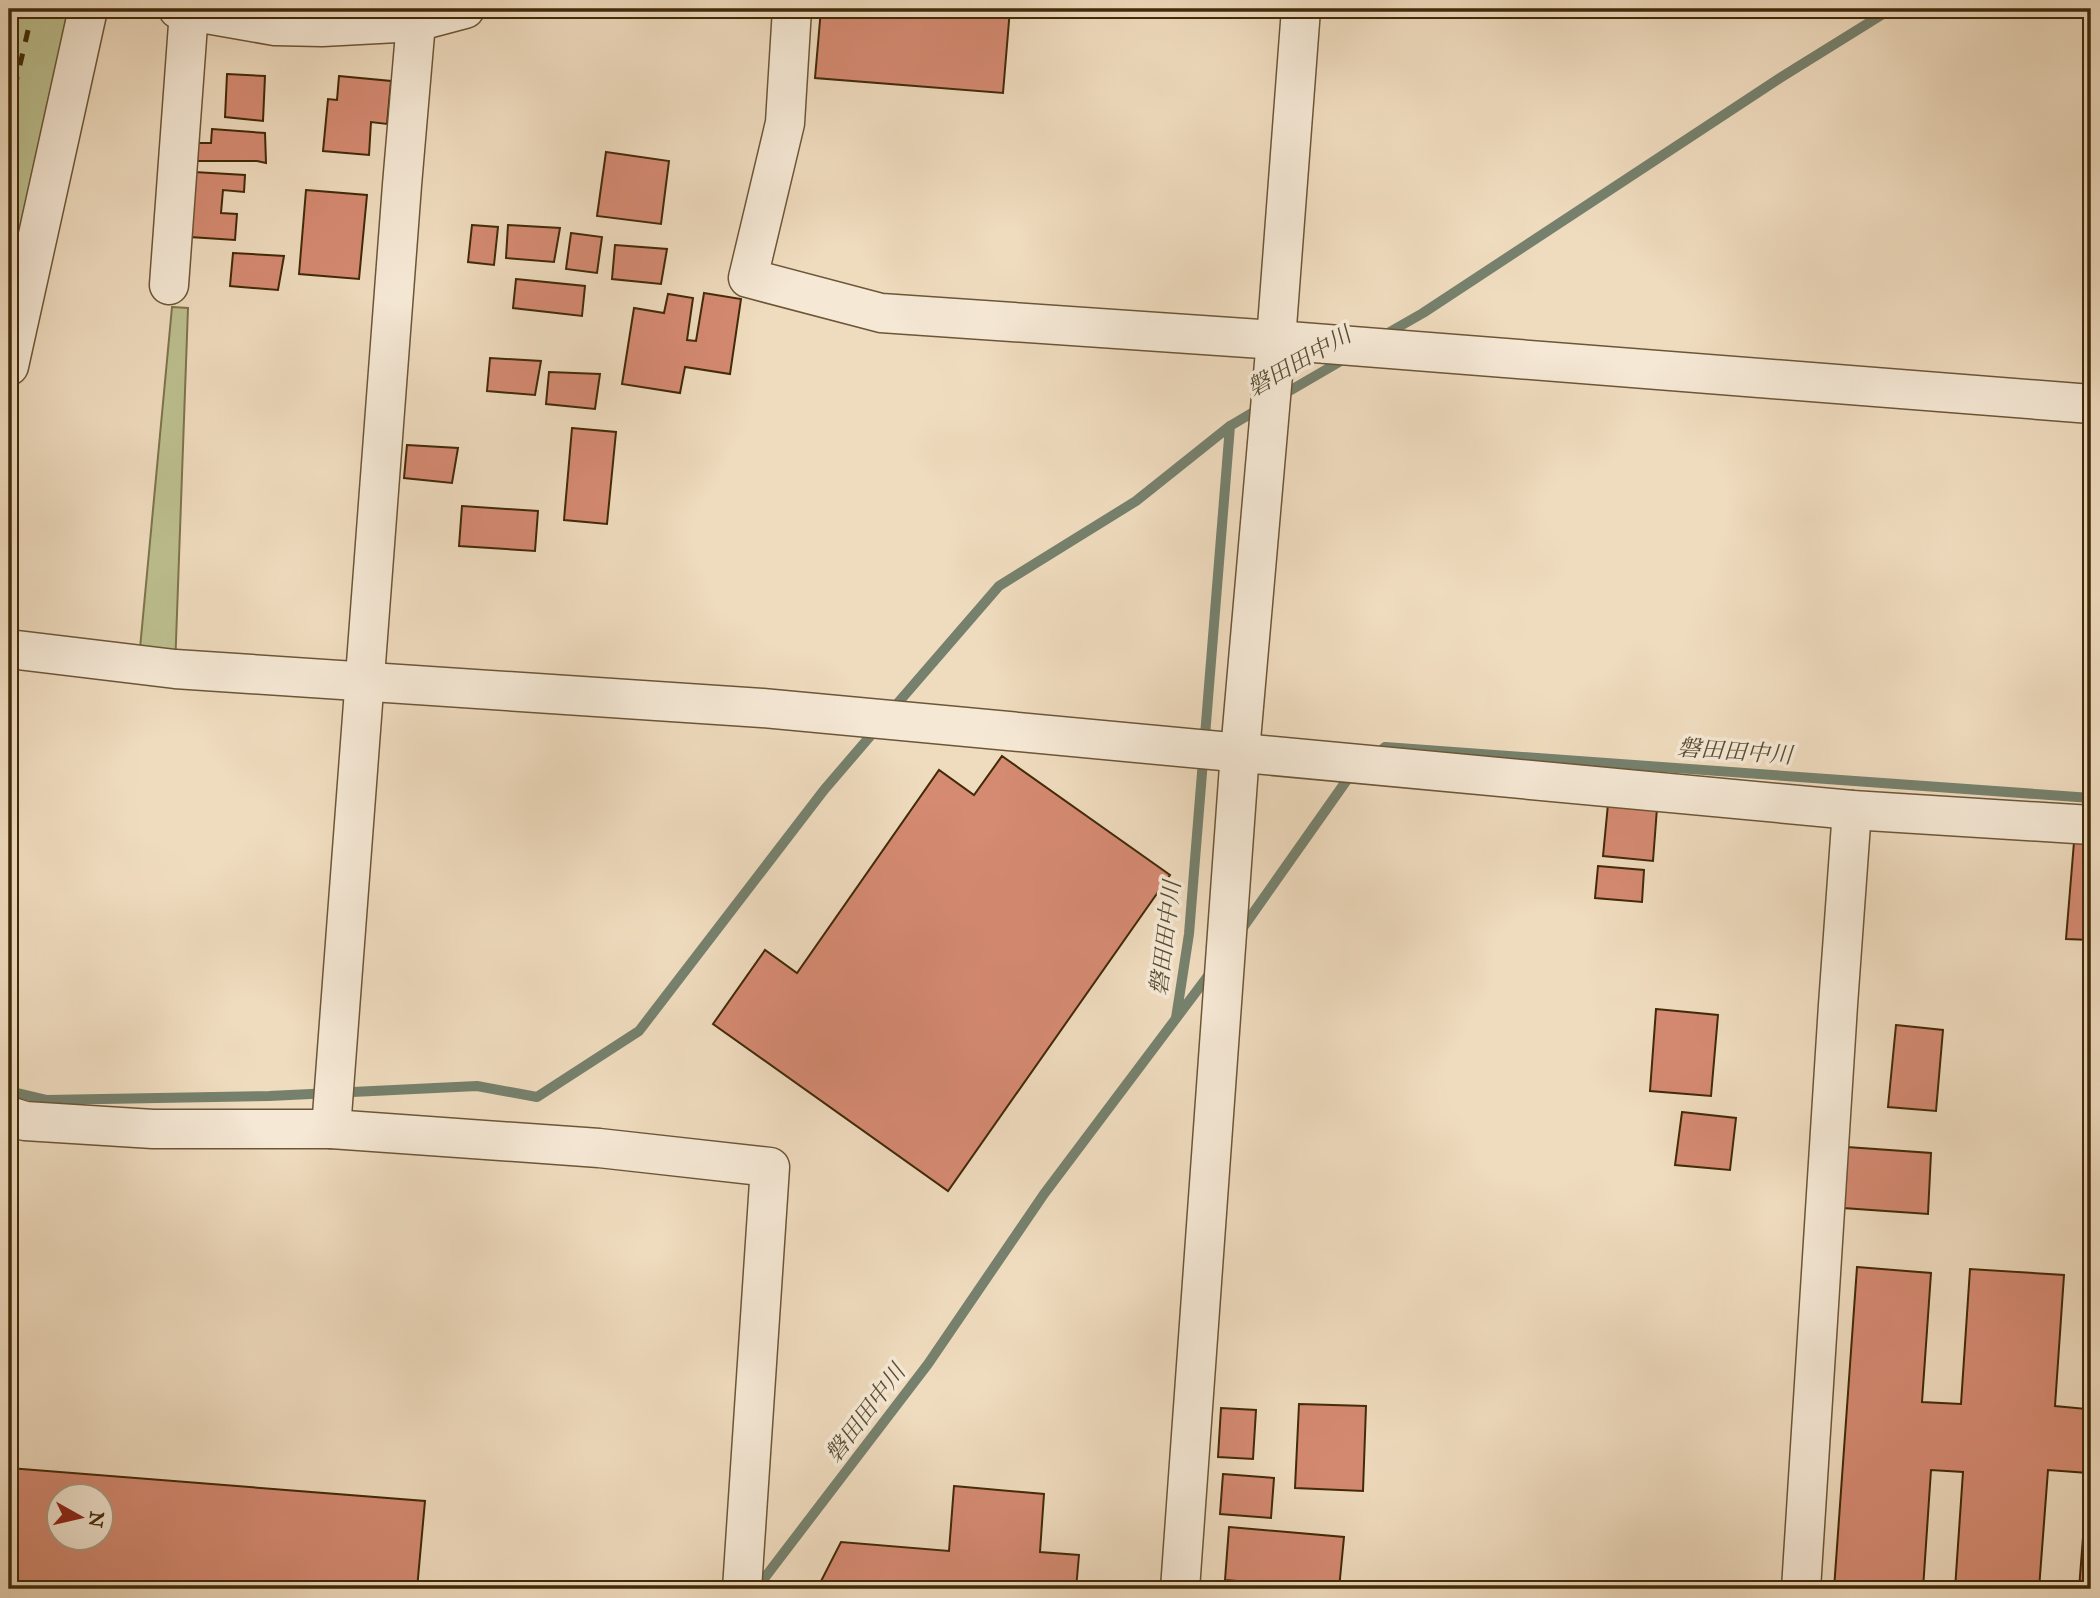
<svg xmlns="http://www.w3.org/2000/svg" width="2100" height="1598" viewBox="0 0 2100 1598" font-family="'IM FELL Great Primer','Noto Serif JP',serif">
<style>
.green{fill:#bcbf8f;stroke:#7e744c;stroke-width:2}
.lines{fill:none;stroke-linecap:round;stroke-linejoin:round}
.stream{stroke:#76816d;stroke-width:10}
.building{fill:#d58a72;stroke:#412a08;stroke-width:2;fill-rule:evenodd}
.minor-casing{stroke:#6c5636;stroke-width:41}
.minor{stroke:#f5e8d5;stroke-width:38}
.rail{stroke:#412a08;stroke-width:5;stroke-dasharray:12 12;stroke-linecap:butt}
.labels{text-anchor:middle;stroke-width:7;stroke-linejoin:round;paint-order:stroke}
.water-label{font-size:23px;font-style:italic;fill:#574e32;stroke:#f5e8d5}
</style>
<rect width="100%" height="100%" fill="#efdbbe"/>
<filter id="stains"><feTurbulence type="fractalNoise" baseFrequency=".00286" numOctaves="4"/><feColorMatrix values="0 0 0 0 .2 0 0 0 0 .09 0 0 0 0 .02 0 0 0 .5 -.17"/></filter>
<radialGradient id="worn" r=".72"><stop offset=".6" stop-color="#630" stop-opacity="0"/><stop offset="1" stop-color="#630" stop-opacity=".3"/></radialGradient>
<g class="green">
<polygon points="9,9 89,9 9,348"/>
<polygon points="172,307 188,308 175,669 139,659"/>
</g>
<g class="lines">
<g class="stream">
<polyline points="1381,337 1423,313 1780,78 1891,9"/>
<polyline points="1279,397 1346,358"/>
<polyline points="890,712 999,586 1136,501 1230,426"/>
<polyline points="1377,754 1385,747 2091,798"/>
<polyline points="1239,933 1349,777 1354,773"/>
<polyline points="1176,1018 1189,934 1230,426 1262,407"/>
<polyline points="9,1091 47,1100 269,1096 477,1086 537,1097 639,1031 824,790 878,727"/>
<polyline points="756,1589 928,1364 1044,1194 1211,972"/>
</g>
</g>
<g class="building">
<polygon points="821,9 1010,9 1003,93 815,78"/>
<polygon points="227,74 265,76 263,121 225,117"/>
<polygon points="339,76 391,81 387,124 371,122 369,155 323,151 328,99 337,100"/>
<polygon points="212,129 265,133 266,163 257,161 192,161 190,143 211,143"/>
<polygon points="606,152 669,161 661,224 597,216"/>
<polygon points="194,172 245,175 244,192 223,190 221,213 237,214 235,240 190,237"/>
<polygon points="306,190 367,195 359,279 299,274"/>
<polygon points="472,225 498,227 494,265 468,262"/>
<polygon points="508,225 560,228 554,262 506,258"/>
<polygon points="571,233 602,237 597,273 566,269"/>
<polygon points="615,245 667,249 661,284 612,279"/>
<polygon points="233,253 284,256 278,290 230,286"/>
<polygon points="516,279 585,286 582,316 513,308"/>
<polygon points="704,293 741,299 730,374 685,367 680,393 622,384 634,308 664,313 668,294 693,298 687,340 696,341"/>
<polygon points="490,358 541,361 535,395 487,391"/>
<polygon points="549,372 600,374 595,409 546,404"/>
<polygon points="572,428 616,432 607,524 564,520"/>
<polygon points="407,445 458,448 452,483 404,478"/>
<polygon points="462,506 538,511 535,551 459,546"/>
<polygon points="1002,756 1170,875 948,1191 713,1024 765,950 797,973 939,770 974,795"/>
<polygon points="1608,804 1657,808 1653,861 1603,856"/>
<polygon points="2074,842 2091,844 2091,940 2066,939"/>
<polygon points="1598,866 1644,870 1642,902 1595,898"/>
<polygon points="1656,1009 1718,1015 1711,1096 1650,1091"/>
<polygon points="1896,1025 1943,1030 1936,1111 1888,1107"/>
<polygon points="1682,1112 1736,1118 1730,1170 1675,1165"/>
<polygon points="1847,1147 1931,1153 1928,1214 1843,1208"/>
<polygon points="1857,1267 1931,1273 1922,1402 1961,1404 1970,1269 2064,1275 2055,1406 2086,1409 2091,1337 2091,1589 2079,1589 2088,1473 2048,1470 2039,1589 1955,1589 1963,1472 1931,1470 1923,1589 1834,1589"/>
<polygon points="1299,1404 1366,1406 1363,1491 1295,1488"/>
<polygon points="1221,1408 1256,1410 1253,1459 1218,1457"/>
<path d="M9 1468 425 1501 417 1589H9ZM60 1496H102V1538H60Z"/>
<polygon points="1223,1474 1274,1478 1271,1518 1220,1514"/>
<polygon points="954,1486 1044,1494 1040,1552 1079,1555 1076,1589 817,1589 841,1542 949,1551"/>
<polygon points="1229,1527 1344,1537 1339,1589 1225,1580"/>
</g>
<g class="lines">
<g class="minor-casing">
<g id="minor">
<polyline points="178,9 275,26 322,27 416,22 465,9"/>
<polyline points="792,9 785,123 748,278 881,313 1276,340 2091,404"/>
<polyline points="169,285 189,11"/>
<polyline points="9,366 88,9"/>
<polyline points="9,649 175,669 762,708 1852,810 2091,825"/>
<polyline points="9,1116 25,1121 153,1129 331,1129 599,1148 770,1167 742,1589"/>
<polyline points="331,1129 402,185 416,22"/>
<polyline points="1180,1589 1240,752 1276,340 1301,9"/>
<polyline points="1801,1589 1838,1005 1852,810"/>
</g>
</g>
<use href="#minor" class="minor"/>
<g class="rail">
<polyline points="9,23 12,9"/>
<polyline points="9,112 33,9"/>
</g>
</g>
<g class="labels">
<g class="water-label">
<text transform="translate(1299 361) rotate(-30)" y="8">磐田田中川</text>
<text transform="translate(1735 751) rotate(4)" y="8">磐田田中川</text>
<text transform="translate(1165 938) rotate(-83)" y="8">磐田田中川</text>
<text transform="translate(865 1413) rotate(-53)" y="8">磐田田中川</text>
</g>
</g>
<rect width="2100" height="1598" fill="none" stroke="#efdbbe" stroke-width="35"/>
<rect x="10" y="10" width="2079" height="1577" fill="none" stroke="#412a08" stroke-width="3.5"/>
<rect x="18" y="18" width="2065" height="1563" fill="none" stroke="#412a08" stroke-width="2"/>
<g transform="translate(80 1517) rotate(98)"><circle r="33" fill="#f5e8d5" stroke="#ad9c83" stroke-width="2"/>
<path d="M0-5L12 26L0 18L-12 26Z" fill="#8f2418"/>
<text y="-10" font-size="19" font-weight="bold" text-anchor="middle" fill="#412a08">N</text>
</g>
<rect width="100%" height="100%" filter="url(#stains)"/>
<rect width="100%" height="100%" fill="url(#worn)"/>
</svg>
